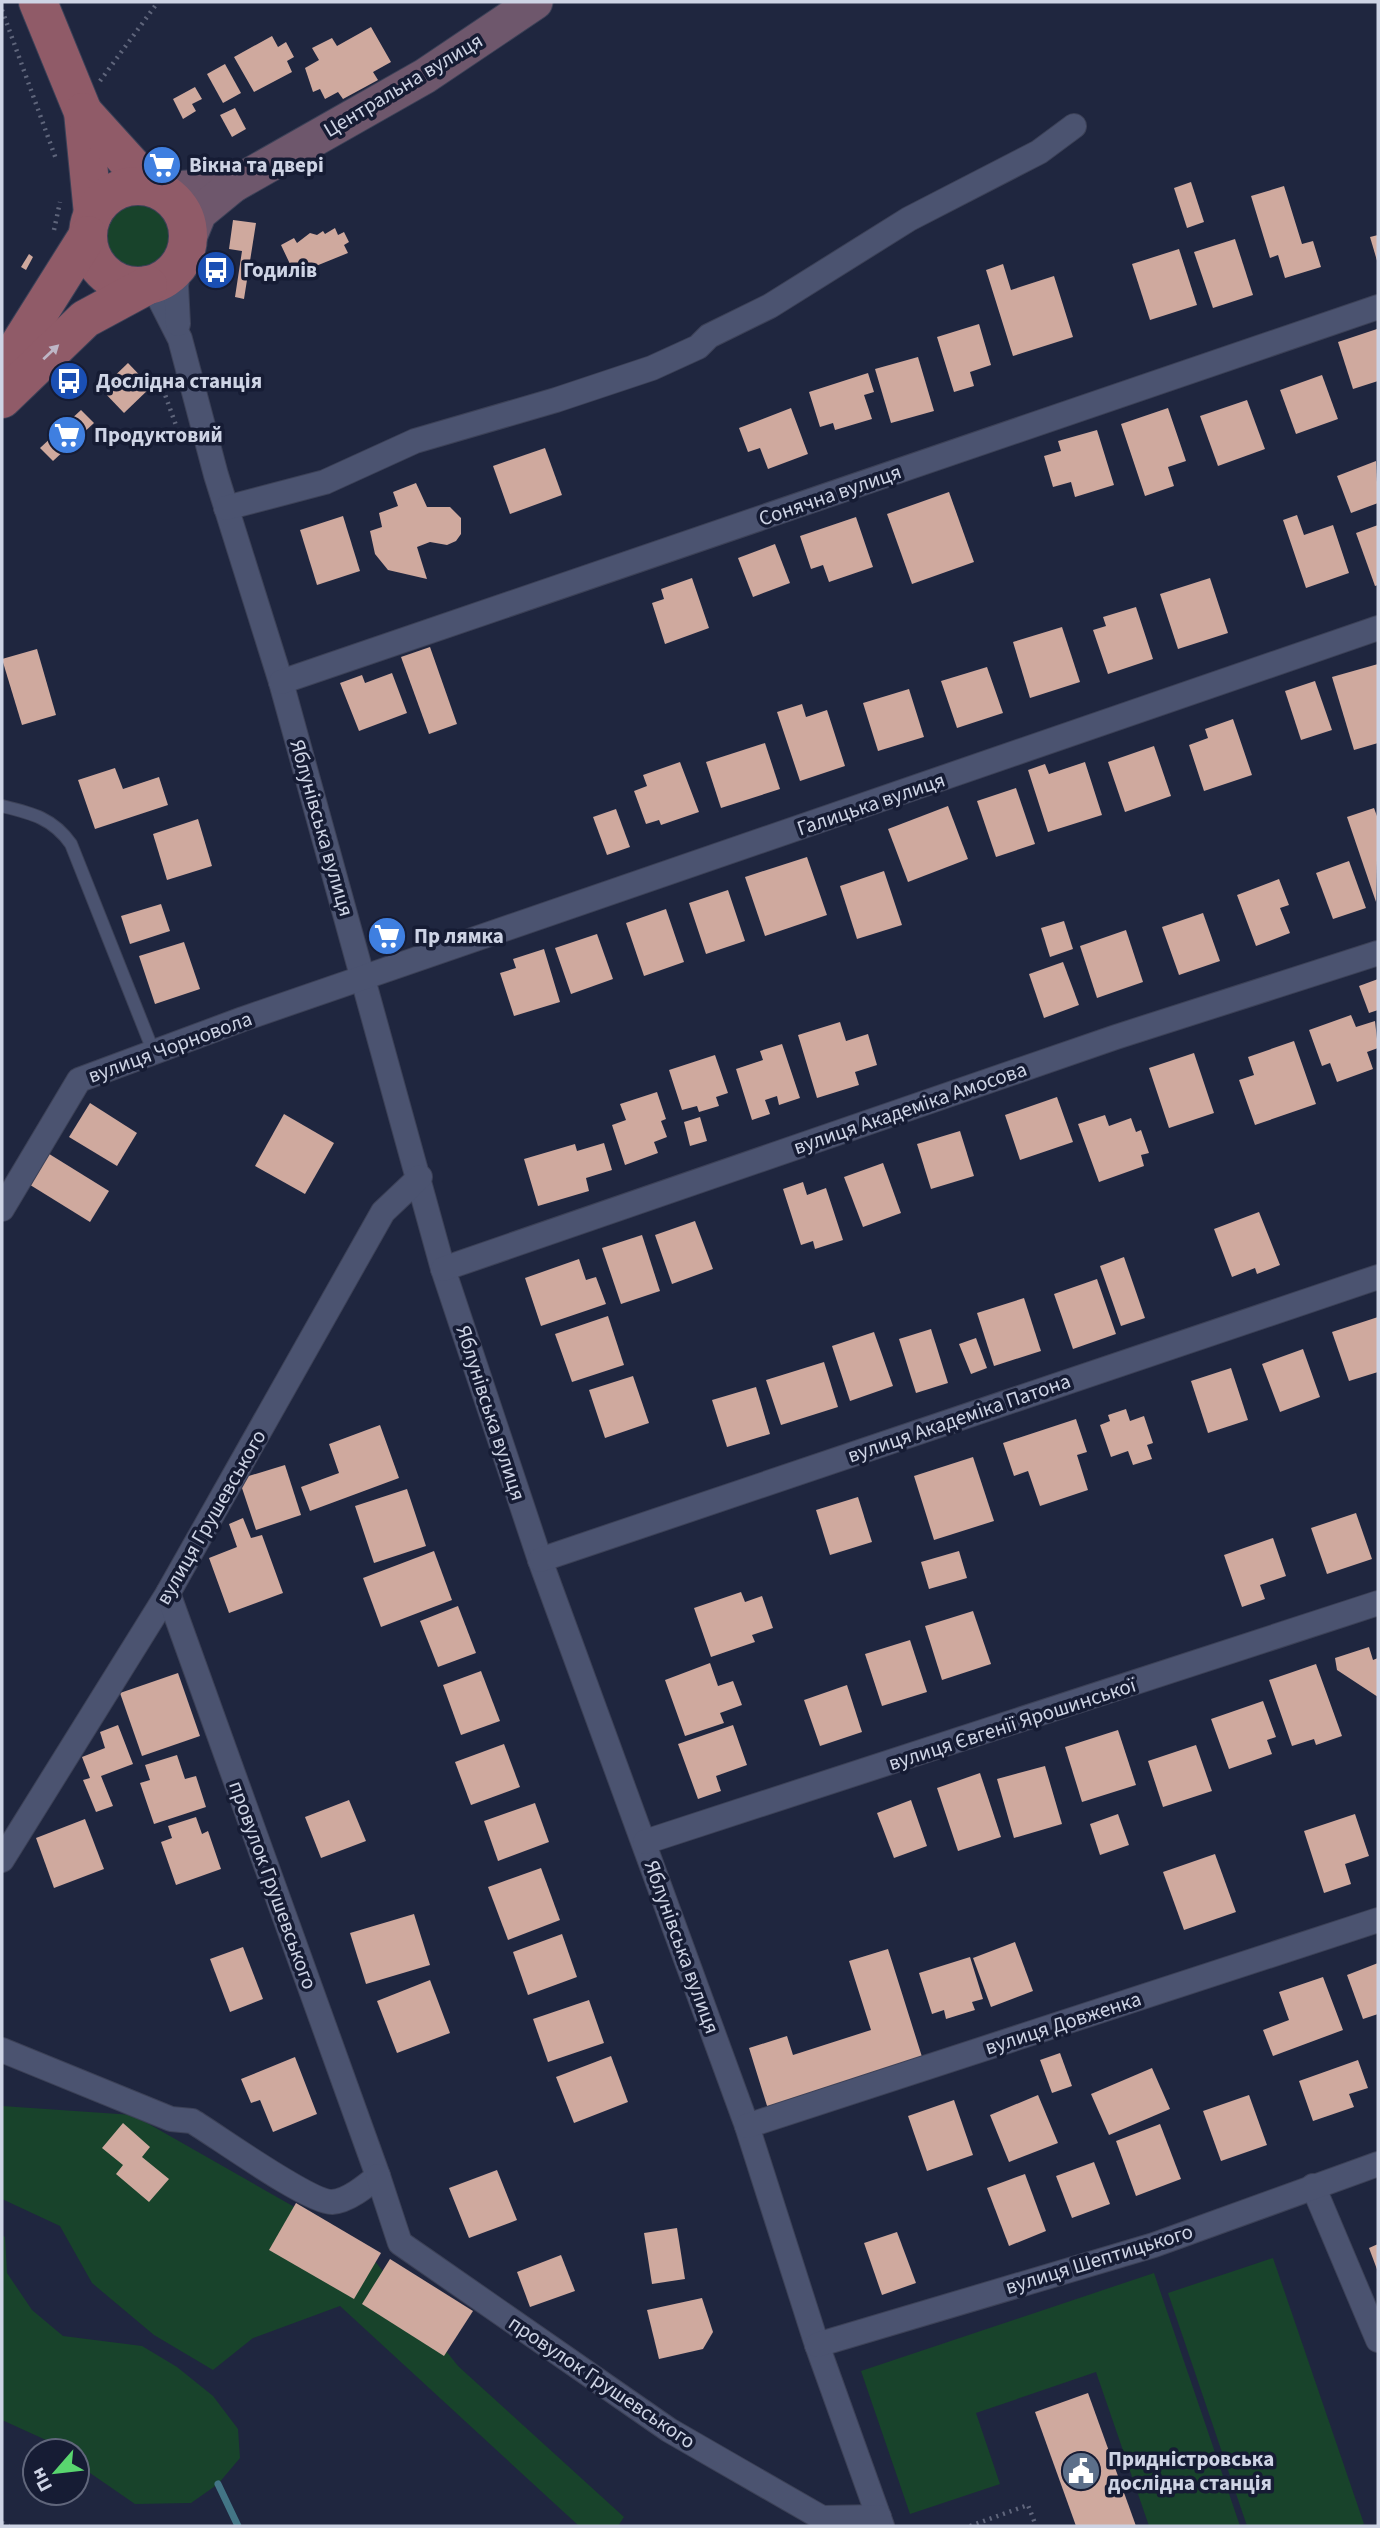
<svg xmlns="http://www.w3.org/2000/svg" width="1380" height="2528" viewBox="0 0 1380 2528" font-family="'Source Sans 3',sans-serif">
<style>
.green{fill:#18432b}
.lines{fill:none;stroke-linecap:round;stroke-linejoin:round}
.stream{stroke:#437586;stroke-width:7}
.building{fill:#cfa99e}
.lane-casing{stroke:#3c4157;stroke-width:14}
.street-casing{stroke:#3c4157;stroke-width:26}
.secondary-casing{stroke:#3c4157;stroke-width:37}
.primary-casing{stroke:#3c4157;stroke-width:40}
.path{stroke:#5f657b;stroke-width:4.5;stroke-dasharray:2 5;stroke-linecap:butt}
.lane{stroke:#4b5370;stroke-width:12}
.street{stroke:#4b5370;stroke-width:24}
.secondary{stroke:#6e576c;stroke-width:35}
.primary{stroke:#905b68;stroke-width:38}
.oneway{fill:#beb6c6}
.labels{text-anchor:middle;stroke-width:7;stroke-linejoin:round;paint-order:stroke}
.street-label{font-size:21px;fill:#ced4e5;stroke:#161c34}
.poi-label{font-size:21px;font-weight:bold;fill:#ced4e5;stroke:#161c34;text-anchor:start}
</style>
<rect width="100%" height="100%" fill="#1f263f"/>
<g class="green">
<circle cx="137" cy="235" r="32"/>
<polygon points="2,2106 133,2115 363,2246 458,2366 624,2517 618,2526 579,2526 340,2306 253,2338 213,2370 154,2335 92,2283 60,2226 2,2199"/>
<polygon points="2,2235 5,2237 7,2273 32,2310 63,2336 142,2346 177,2367 213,2396 238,2429 240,2458 218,2484 191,2503 135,2504 77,2464 77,2451 61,2451 46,2440 2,2420"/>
<polygon points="1273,2258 1364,2524 1358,2526 1247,2526 1168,2293"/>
<polygon points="1154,2273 1240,2526 1149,2526 1096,2372 976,2413 1000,2484 910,2514 861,2371"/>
</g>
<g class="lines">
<polyline class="stream" points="218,2484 238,2526"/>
</g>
<g class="building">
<polygon points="371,27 391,62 373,72 378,80 343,99 338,92 325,99 320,89 313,92 305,68 319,60 312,48 332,38 337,46"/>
<polygon points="272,36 278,47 286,42 294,57 287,61 292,72 254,92 234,57"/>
<polygon points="225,64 241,93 223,103 207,74"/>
<polygon points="195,87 202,99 192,104 196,111 183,119 173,99"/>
<polygon points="235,108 246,129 232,137 220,115"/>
<polygon points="1191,182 1204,222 1187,228 1174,188"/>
<polygon points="1284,186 1302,244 1313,241 1321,267 1285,278 1278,255 1270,258 1251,196"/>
<polygon points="233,220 256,223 244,299 235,297 242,251 229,249"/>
<polygon points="335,228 338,235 344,232 349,242 344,245 348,253 311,268 313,273 303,277 284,266 290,264 281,245 294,238 297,243 310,233 317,235 323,231 325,234"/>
<polygon points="1378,235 1378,264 1370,237"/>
<polygon points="1235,239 1253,295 1213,308 1194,252"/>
<polygon points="1179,249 1197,305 1150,320 1132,264"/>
<polygon points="29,254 33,257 26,270 21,267"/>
<polygon points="1003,264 1011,290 1054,276 1073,337 1013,356 986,270"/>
<polygon points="979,324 991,365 970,372 974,386 954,392 937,337"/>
<polygon points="1377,329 1378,381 1353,389 1338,342"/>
<polygon points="918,357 934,411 891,423 875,369"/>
<polygon points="128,363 151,387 124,413 101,389"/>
<polygon points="868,373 874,392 864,395 872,419 835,430 833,423 820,427 809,392"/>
<polygon points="1322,375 1338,419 1296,434 1280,390"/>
<polygon points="1247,400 1265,449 1218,466 1200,416"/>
<polygon points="791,408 808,454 768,469 760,448 748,452 739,428"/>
<polygon points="1168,408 1186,461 1168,467 1174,486 1145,496 1121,424"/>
<polygon points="81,410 94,423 53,461 40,448"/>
<polygon points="1097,430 1114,485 1075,497 1071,482 1053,487 1044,456 1061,451 1058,441"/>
<polygon points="545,448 562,495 510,514 493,466"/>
<polygon points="1376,461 1378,503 1351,513 1337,476"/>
<polygon points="416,483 427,507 450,507 461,518 461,534 456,541 447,545 430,542 417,547 427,579 388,570 375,554 370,531 382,527 379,513 398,506 393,492"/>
<polygon points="949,492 974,562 912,584 887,514"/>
<polygon points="1297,515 1304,535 1333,525 1349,573 1306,588 1283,520"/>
<polygon points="343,516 360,571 317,585 300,530"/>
<polygon points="856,517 873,567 829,582 823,565 811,569 800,536"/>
<polygon points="1378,525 1378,585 1375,586 1356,533"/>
<polygon points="775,544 790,583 753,597 738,558"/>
<polygon points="692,578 709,628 665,644 652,603 664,599 661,589"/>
<polygon points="1210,578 1228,633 1178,649 1160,594"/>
<polygon points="1136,607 1153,659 1108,674 1093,630 1106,626 1103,617"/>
<polygon points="1062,627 1080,682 1030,698 1013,642"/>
<polygon points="430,647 457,724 429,734 401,657"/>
<polygon points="37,649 56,715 22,725 2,659"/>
<polygon points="1378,664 1378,743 1354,750 1332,677"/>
<polygon points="987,667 1003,713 957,728 941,681"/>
<polygon points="392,673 407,713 359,731 340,683 362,675 365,683"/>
<polygon points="1315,681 1332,730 1301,740 1285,691"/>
<polygon points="909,689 924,737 878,751 863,703"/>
<polygon points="802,704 806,717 827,710 845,766 800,781 777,712"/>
<polygon points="1233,719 1252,775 1204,791 1189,745 1208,738 1205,729"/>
<polygon points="765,743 780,789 721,808 706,762"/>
<polygon points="1154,746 1171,796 1125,812 1108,762"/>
<polygon points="680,762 699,812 661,825 659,820 646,824 634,791 647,786 643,775"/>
<polygon points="1085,762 1102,815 1048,832 1028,770 1045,764 1049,774"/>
<polygon points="115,768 123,789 159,777 168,805 95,829 78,780"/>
<polygon points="1016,788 1035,844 996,857 977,801"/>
<polygon points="948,806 968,859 908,882 888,829"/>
<polygon points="1374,808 1378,819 1376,902 1347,817"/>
<polygon points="616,809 630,847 607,855 593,817"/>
<polygon points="198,819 212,866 167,880 153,834"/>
<polygon points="807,857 827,915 765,936 745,877"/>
<polygon points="1349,861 1366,908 1333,919 1316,873"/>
<polygon points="884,871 902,925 857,939 840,886"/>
<polygon points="1279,879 1289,905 1280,908 1290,933 1256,946 1237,895"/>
<polygon points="728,890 745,941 706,954 689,903"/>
<polygon points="161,904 170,931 130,944 121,916"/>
<polygon points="666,909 684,962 644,976 626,923"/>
<polygon points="1203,913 1220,961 1179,975 1162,927"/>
<polygon points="1064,921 1073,949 1050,957 1041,928"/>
<polygon points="1126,930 1143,982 1097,998 1080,946"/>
<polygon points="597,934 613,979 571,994 555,948"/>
<polygon points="184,942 200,989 155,1004 139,956"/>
<polygon points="544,949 560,1002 514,1016 500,973 516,968 513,959"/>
<polygon points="1063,962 1079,1005 1044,1018 1029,974"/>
<polygon points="1378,979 1378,1010 1369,1013 1359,986"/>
<polygon points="1351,1015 1356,1027 1375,1021 1378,1048 1367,1052 1373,1069 1337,1082 1330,1063 1322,1066 1309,1030"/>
<polygon points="840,1022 846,1041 868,1034 877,1065 855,1072 859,1085 817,1098 798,1035"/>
<polygon points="1294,1041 1316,1104 1255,1125 1239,1080 1254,1075 1248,1057"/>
<polygon points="782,1044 800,1098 779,1105 777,1096 765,1100 770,1114 752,1120 736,1069 763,1060 760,1051"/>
<polygon points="1194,1053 1214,1113 1169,1128 1149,1068"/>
<polygon points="715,1055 728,1093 716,1097 719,1106 699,1112 697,1106 682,1110 669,1070"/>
<polygon points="657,1092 666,1119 661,1121 667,1137 654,1142 658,1153 625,1165 612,1125 626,1120 620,1104"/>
<polygon points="1057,1097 1073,1142 1020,1160 1005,1115"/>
<polygon points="90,1103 137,1133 117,1166 69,1137"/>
<polygon points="284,1114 334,1143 305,1194 255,1166"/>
<polygon points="1105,1115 1109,1126 1131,1118 1136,1132 1141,1130 1149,1153 1141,1155 1144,1166 1099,1182 1078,1124"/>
<polygon points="700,1117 707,1141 690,1146 684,1122"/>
<polygon points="960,1131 974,1176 931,1189 917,1144"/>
<polygon points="604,1143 612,1170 586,1178 589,1191 538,1206 524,1159 575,1144 577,1151"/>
<polygon points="46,1152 109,1191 90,1222 27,1183"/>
<polygon points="883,1163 901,1213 863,1227 844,1177"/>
<polygon points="803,1182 807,1195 826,1188 843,1240 815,1249 813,1241 801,1245 783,1189"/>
<polygon points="1259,1212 1280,1265 1257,1274 1255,1268 1232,1277 1214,1229"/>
<polygon points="695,1221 713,1269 672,1284 655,1235"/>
<polygon points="642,1235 660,1291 621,1304 602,1248"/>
<polygon points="1124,1257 1145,1318 1121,1326 1100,1266"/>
<polygon points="579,1259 586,1280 596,1277 606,1304 541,1326 525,1278"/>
<polygon points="1097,1279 1116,1334 1073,1349 1054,1294"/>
<polygon points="1024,1298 1041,1351 994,1366 977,1313"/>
<polygon points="608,1316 624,1365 572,1382 555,1334"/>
<polygon points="1378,1317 1378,1372 1349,1381 1332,1332"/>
<polygon points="931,1329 948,1383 916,1393 899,1339"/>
<polygon points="874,1332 893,1386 850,1401 832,1346"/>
<polygon points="976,1338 987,1368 971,1374 959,1344"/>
<polygon points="1303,1349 1320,1397 1280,1412 1262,1364"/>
<polygon points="824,1362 838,1407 781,1425 766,1380"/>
<polygon points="1231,1368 1248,1420 1208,1433 1191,1381"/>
<polygon points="633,1376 649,1423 605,1438 589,1390"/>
<polygon points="756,1387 770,1434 727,1447 712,1400"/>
<polygon points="1126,1409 1130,1421 1144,1416 1153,1443 1147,1445 1152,1459 1133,1465 1128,1451 1111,1457 1100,1425 1110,1421 1108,1415"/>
<polygon points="1076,1419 1087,1452 1077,1455 1088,1490 1040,1506 1028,1471 1014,1476 1003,1443"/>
<polygon points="380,1425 399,1478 310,1511 301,1487 339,1473 329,1444"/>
<polygon points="973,1457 994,1521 934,1540 914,1476"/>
<polygon points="285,1465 301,1515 256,1530 239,1479"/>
<polygon points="407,1489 426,1546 374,1563 355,1506"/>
<polygon points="858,1497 872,1542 830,1555 816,1510"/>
<polygon points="1356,1513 1372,1559 1327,1574 1311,1528"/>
<polygon points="243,1518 251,1538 262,1535 283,1593 229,1613 209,1558 237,1547 229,1524"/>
<polygon points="1273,1538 1286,1576 1260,1585 1265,1599 1242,1607 1224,1555"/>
<polygon points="434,1551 452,1600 381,1627 363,1578"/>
<polygon points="959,1551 967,1578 929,1589 921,1562"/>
<polygon points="741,1592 745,1602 762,1596 773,1628 752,1635 755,1642 711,1657 694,1608"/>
<polygon points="458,1606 476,1653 438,1667 420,1621"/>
<polygon points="973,1611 991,1664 942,1680 925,1626"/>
<polygon points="910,1640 927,1692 882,1706 865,1654"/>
<polygon points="1369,1647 1373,1660 1378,1658 1378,1697 1337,1670 1335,1658"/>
<polygon points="710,1663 718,1686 733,1681 742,1705 720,1713 724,1723 685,1736 665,1680"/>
<polygon points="1316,1664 1342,1736 1316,1745 1314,1739 1292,1746 1269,1680"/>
<polygon points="481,1671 500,1721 461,1735 443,1685"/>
<polygon points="178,1673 200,1736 142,1756 120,1693"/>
<polygon points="847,1685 862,1732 820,1746 804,1700"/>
<polygon points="1263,1701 1276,1737 1267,1740 1272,1754 1229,1769 1211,1719"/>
<polygon points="118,1725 133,1764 101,1776 113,1806 96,1812 83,1780 90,1778 82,1757 105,1748 100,1732"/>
<polygon points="733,1725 747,1765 716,1776 721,1791 698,1799 678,1744"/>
<polygon points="1118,1730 1136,1785 1082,1802 1065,1747"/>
<polygon points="504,1744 520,1787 471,1805 455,1762"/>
<polygon points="1196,1745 1212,1791 1163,1807 1148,1761"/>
<polygon points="177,1755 185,1779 196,1776 206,1807 154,1824 140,1783 150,1780 145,1765"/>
<polygon points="1045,1766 1062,1824 1014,1838 997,1779"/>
<polygon points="980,1773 1001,1837 958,1851 937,1788"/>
<polygon points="349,1800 366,1841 321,1858 305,1817"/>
<polygon points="911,1800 927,1846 894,1858 877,1813"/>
<polygon points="535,1803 549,1842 498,1861 484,1821"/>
<polygon points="1118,1814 1129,1845 1100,1855 1090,1824"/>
<polygon points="1355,1814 1369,1856 1345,1864 1351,1884 1324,1893 1304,1831"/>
<polygon points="196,1817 202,1834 208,1831 221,1869 176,1885 161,1842 172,1838 168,1826"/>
<polygon points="85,1819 104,1869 54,1888 36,1838"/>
<polygon points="1215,1854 1236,1912 1184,1930 1163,1872"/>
<polygon points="541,1868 560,1920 508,1940 488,1887"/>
<polygon points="414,1914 430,1965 366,1984 350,1933"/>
<polygon points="562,1934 577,1977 528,1995 513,1952"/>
<polygon points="1015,1942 1033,1991 991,2007 973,1958"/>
<polygon points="243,1947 263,1999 230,2012 210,1959"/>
<polygon points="888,1949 923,2060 768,2109 749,2048 787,2036 793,2055 871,2030 849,1961"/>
<polygon points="970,1957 983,1999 972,2002 975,2010 946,2019 944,2010 932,2014 919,1973"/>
<polygon points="1378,1963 1378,2014 1363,2019 1347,1975"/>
<polygon points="1323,1977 1343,2030 1273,2056 1263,2030 1289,2020 1279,1992"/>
<polygon points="430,1980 450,2033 397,2053 377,2001"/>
<polygon points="589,2000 604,2043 548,2062 533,2019"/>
<polygon points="1060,2053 1072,2086 1052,2093 1040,2060"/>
<polygon points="611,2056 628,2102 574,2123 556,2077"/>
<polygon points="295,2057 317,2114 273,2132 260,2100 251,2103 241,2079"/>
<polygon points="1358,2060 1368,2088 1349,2094 1354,2107 1313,2121 1299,2081"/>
<polygon points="1152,2068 1170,2109 1109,2135 1091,2094"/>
<polygon points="1038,2095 1058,2143 1009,2162 990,2115"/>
<polygon points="1249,2095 1267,2145 1221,2161 1203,2111"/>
<polygon points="954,2100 973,2155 927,2171 908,2116"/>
<polygon points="123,2123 150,2147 142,2157 169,2179 149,2202 116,2174 123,2165 102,2148"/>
<polygon points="1160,2124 1181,2179 1136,2196 1116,2141"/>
<polygon points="1094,2162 1110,2204 1072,2218 1056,2176"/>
<polygon points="497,2170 517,2220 469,2238 449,2188"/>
<polygon points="1025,2174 1046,2231 1009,2246 987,2188"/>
<polygon points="296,2203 381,2253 354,2299 269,2250"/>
<polygon points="677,2228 685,2279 652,2284 644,2233"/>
<polygon points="897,2232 916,2283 882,2295 864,2243"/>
<polygon points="1378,2244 1378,2272 1369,2248"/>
<polygon points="561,2255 575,2291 530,2307 517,2272"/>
<polygon points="390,2259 473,2311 444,2356 362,2304"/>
<polygon points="702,2298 713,2332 703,2349 659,2359 647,2310"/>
<polygon points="1088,2393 1136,2526 1076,2526 1035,2412"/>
</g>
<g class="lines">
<g class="lane-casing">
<path id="lane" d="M2 806C31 813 53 818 71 844L154 1053"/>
</g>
<g class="street-casing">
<g id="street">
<polyline points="152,284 180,339 216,475 281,682 443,1269 540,1560 747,2126 817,2345 882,2526"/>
<polyline points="178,324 176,285 181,261"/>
<polyline points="226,508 325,482 415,441 556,400 652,368 698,347 709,336 770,306 909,219 1039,152 1074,126"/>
<polyline points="281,682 1378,307"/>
<polyline points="2,1209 79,1080 243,1019 1378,628"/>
<polyline points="443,1269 1116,1037 1378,953"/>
<polyline points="540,1560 1378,1277"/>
<polyline points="645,1842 1378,1603"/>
<polyline points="2,1860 168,1593 383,1212 420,1177"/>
<path d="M2 2050 171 2119 192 2121C217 2136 308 2202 332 2202 348 2201 366 2186 378 2176L168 1593"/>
<polyline points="747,2126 1378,1920"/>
<polyline points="378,2176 400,2243 669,2430 822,2518 879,2517"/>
<polyline points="1313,2186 1378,2340"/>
<polyline points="817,2345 1154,2245 1378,2164"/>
</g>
</g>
<g class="secondary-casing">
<g id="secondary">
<polyline points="158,190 233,185"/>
<polyline points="188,240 199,213 233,185 425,76 535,2"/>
</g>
</g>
<g class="primary-casing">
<g id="primary">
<polyline points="38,2 83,112 93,214"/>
<polyline points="83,112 151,187"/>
<circle cx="138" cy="236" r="50"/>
<polyline points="2,372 88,235"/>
<polyline points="2,399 85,319 148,285"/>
</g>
</g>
<g class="path">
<polyline points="2,10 56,159"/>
<polyline points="100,81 158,2"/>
<polyline points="54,230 60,202"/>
<polyline points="163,389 178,431"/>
<polyline points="2,2523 9,2526"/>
<polyline points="970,2526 1028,2505 1036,2526"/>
</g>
<use href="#lane" class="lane"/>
<use href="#street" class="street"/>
<use href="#secondary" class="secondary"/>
<use href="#primary" class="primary"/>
</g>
<defs><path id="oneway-solid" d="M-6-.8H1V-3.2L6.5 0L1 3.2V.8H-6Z" transform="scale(1.75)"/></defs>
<use class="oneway" href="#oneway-solid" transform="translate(51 352) rotate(-43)"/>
<defs>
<g id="supermarket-disc" transform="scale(2.0125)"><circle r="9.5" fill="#3f7fe0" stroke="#161c34"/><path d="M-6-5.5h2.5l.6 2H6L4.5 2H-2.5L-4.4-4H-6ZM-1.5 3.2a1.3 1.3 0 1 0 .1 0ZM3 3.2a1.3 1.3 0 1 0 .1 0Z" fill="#fff"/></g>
<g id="bus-disc" transform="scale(2.0125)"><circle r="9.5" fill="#1a4fb4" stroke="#161c34"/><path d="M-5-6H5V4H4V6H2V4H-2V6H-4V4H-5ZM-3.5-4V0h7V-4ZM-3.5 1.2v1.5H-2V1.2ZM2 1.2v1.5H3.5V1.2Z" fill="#fff"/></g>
<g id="civic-disc" transform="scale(2.0125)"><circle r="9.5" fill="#5c6f8a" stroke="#161c34"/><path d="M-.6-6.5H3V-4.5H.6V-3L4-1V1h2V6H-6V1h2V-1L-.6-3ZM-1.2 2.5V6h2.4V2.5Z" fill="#fff"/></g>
</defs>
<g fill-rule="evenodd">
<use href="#supermarket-disc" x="162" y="165"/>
<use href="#bus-disc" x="216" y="270"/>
<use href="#bus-disc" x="69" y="381"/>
<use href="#supermarket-disc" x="67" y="435"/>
<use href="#supermarket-disc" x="387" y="936"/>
<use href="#civic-disc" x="1081" y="2471"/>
</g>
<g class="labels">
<g class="street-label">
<text transform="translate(403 85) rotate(-31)" y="7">Центральна вулиця</text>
<text transform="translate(830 495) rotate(-19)" y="7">Сонячна вулиця</text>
<text transform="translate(871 804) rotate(-19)" y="7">Галицька вулиця</text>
<text transform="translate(322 828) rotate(74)" y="7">Яблунівська вулиця</text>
<text transform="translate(170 1047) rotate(-20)" y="7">вулиця Чорновола</text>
<text transform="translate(910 1108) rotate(-19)" y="7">вулиця Академіка Амосова</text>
<text transform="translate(491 1413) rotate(72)" y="7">Яблунівська вулиця</text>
<text transform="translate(959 1418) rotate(-19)" y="7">вулиця Академіка Патона</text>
<text transform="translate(211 1517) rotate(-60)" y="7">вулиця Грушевського</text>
<text transform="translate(1012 1724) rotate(-18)" y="7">вулиця Євгенії Ярошинської</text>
<text transform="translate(273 1885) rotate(70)" y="7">провулок Грушевського</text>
<text transform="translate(682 1947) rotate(70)" y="7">Яблунівська вулиця</text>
<text transform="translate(1063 2023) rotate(-18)" y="7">вулиця Довженка</text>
<text transform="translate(1099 2259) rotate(-17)" y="7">вулиця Шептицького</text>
<text transform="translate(602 2382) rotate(34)" y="7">провулок Грушевського</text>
</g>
<g class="poi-label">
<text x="189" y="172">Вікна та двері</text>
<text x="243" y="277">Годилів</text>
<text x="96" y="388">Дослідна станція</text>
<text x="94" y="442">Продуктовий</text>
<text x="414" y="943">Пр лямка</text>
<text x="1108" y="2466">Придністровська<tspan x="1108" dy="24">дослідна станція</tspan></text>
</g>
</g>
<rect width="1380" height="2528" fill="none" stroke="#ced4e5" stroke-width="7"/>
<g transform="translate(56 2472) rotate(242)"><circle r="33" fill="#161c34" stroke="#60667b" stroke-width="2"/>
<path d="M0-5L12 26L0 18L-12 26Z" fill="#59d56f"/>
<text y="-10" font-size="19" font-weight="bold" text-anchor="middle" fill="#ced4e5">Пн</text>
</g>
</svg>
